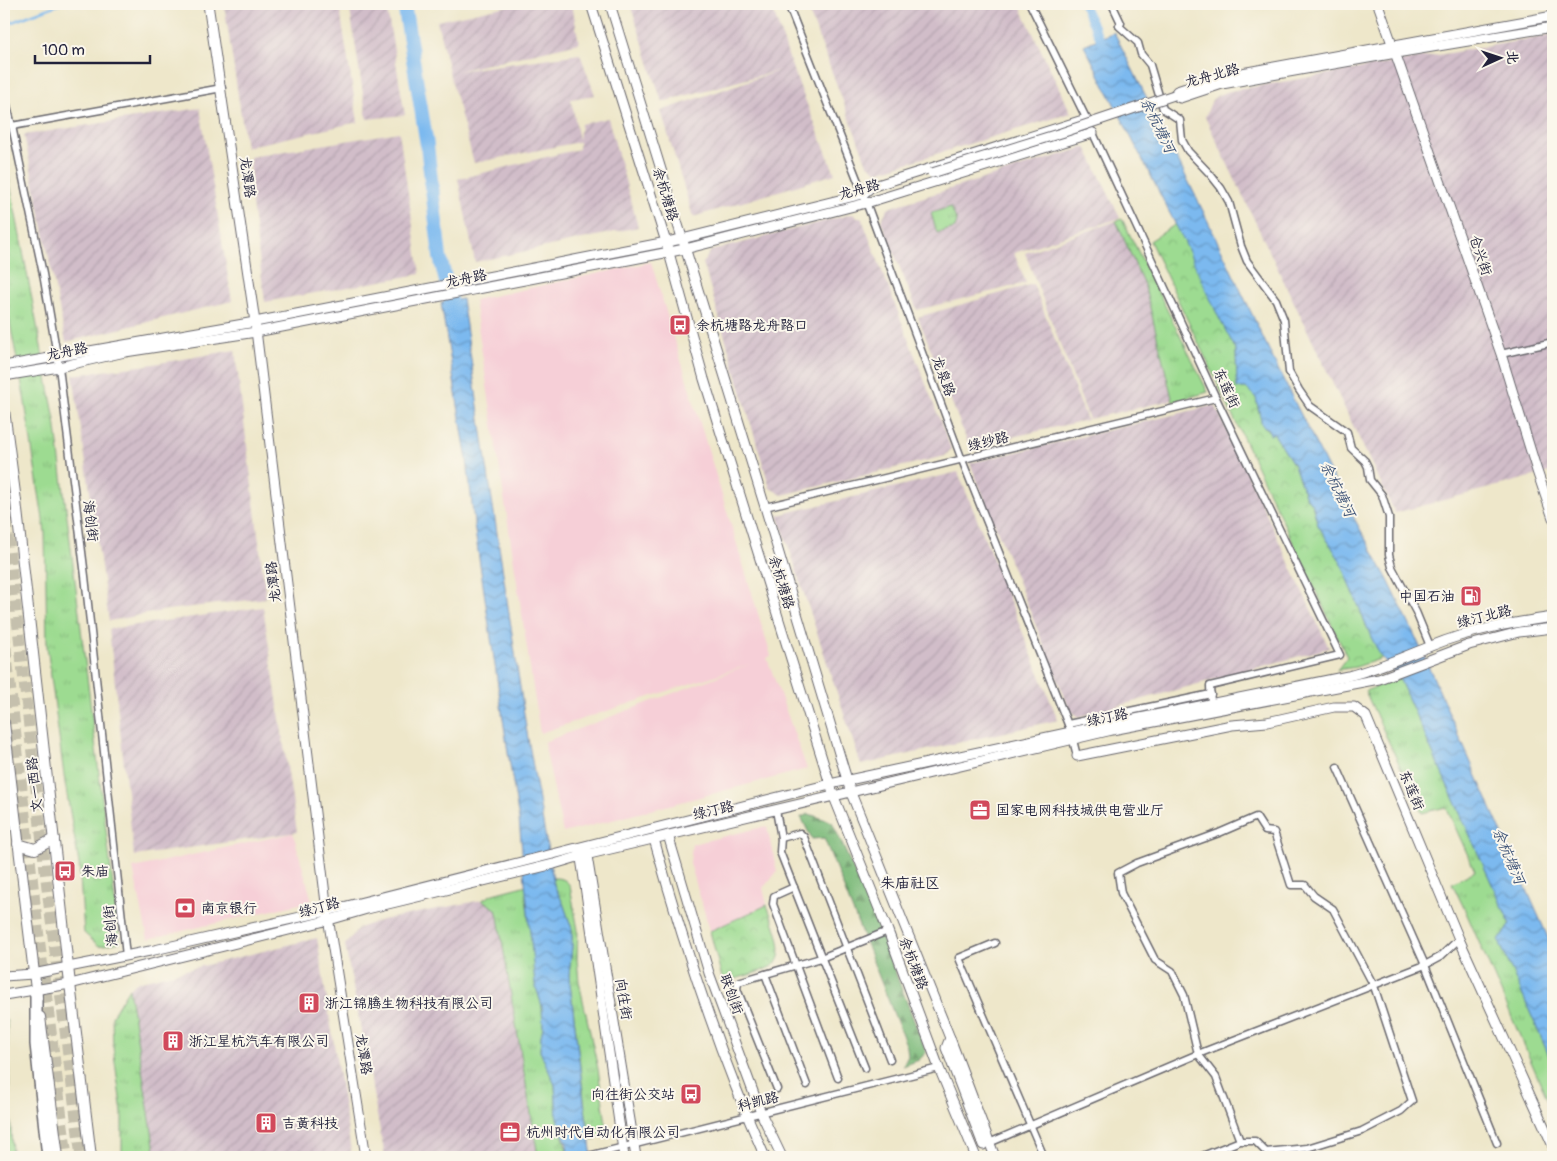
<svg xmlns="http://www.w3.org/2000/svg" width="1557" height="1161" viewBox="0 0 1557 1161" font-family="Pangolin,'LXGW WenKai TC',sans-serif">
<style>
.built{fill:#f6cfd7}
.industrial{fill:url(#industrial-furrows)}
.grass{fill:url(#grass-tufts);stroke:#607e66}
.forest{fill:url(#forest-firs);stroke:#506e5b}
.park{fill:url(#park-crowns);stroke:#607e66}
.water{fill:url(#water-waves);stroke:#4f6e95}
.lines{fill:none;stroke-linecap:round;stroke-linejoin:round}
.stream{stroke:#7cb9ef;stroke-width:2.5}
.canal{stroke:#7cb9ef;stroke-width:8}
.river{stroke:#7cb9ef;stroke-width:14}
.highway-tunnel{stroke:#c5c0ad;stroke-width:11;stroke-dasharray:11 5.5;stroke-linecap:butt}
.street-casing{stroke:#69676d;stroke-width:9}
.secondary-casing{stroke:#69676d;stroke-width:11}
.primary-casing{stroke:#69676d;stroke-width:12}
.highway-casing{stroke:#69676d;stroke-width:14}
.street{stroke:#fff;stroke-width:6}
.secondary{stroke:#fff;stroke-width:9}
.primary{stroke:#fff;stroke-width:10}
.highway{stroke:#fff;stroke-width:11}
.secondary-bridge-casing{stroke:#69676d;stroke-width:11;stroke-linecap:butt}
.secondary-bridge{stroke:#fff;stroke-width:9}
.labels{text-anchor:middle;stroke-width:4;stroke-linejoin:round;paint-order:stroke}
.street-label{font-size:14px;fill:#22223b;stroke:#fbf7ec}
.poi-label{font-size:14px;fill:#22223b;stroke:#fbf7ec;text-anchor:start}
.water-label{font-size:15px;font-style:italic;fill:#42577a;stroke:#fbf7ec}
.neighbourhood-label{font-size:15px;fill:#22223b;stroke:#fbf7ec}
</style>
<defs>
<pattern id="industrial-furrows" width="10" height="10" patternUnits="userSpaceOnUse" patternTransform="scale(1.25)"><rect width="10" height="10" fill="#d1bdc9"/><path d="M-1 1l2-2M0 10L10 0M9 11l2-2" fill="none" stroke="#b3a2ae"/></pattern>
<pattern id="grass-tufts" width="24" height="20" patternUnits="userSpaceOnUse" patternTransform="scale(1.25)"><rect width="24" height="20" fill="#9ddb91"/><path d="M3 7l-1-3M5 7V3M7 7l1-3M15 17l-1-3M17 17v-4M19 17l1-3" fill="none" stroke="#87bc7e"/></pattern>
<pattern id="forest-firs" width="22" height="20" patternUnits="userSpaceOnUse" patternTransform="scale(1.25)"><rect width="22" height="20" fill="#7ebb7b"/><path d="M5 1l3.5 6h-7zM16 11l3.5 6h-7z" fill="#679866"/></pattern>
<pattern id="park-crowns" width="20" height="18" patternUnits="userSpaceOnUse" patternTransform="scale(1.25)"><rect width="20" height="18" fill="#9ddb91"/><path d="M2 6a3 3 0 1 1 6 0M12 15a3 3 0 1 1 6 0" fill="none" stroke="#87bc7e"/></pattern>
<pattern id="water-waves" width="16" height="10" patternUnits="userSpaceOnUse" patternTransform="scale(1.25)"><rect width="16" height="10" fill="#7cb9ef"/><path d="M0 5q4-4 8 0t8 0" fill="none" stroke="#6596c3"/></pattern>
</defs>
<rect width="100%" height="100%" fill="#fbf7ec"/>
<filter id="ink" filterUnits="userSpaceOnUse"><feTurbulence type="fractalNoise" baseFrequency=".02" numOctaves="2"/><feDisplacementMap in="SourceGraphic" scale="10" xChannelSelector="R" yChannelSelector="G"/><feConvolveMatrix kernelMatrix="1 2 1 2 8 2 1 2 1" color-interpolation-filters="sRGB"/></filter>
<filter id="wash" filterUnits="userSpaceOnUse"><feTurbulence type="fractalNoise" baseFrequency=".0096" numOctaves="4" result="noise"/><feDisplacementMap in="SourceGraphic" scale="20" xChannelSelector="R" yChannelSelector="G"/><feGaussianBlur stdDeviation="1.12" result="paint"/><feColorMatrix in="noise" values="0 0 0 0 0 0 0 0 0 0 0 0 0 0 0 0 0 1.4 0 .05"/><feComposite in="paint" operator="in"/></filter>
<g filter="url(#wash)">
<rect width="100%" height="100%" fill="#eee7ca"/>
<g class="built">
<polygon points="651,262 771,656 767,658 807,769 563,833 544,742 750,664 540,733 474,300"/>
<polygon points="767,826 777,872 763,888 767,905 710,931 690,863 692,844"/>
<polygon points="293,833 312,901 148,939 133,868"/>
</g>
<g class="industrial">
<polygon points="224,4 339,4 358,122 246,147"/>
<polygon points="349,4 386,4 405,115 367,119"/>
<polygon points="516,4 572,4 579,43 457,71 580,54 595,95 571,99 579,140 581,124 608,118 638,227 475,262 458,179 579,149 579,142 474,163 449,72 437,21"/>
<polygon points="630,4 771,4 792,67 835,174 693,217 661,111 780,70 662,102"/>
<polygon points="806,4 1019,4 1071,113 877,172 867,164"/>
<polygon points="1553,35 1553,471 1395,513 1205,117 1212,100 1218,95 1230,91"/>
<polygon points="200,108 232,301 66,342 24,135"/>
<polygon points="399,132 420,274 265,302 252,204 250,157"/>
<polygon points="1086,147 1120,218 1014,253 1026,283 917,310 881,221 888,208"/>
<polygon points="852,214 862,219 951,449 945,456 782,495 770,488 703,263 711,251"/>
<polygon points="1116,221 1145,287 1172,400 1089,419 1025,253"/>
<polygon points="1033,284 1087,420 976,445 967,441 918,317"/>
<polygon points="235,350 266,598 167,610 109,621 73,375 148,365"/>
<polygon points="1215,405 1329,648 1078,717 1070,710 970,463"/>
<polygon points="958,472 1058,720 861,765 778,515"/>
<polygon points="263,607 297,832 134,856 109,629"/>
<polygon points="482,900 496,909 498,917 537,1150 532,1157 385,1157 345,945 359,928 382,920"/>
<polygon points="317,938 352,1157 122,1157 122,1113 113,1047 112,1016 129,988 137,982"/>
</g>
<g class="grass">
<polygon points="4,152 55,420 120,942 99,946 84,933 79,864 65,783 47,646 45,532 24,396 4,292"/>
<polygon points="951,207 957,222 955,228 937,233 931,213"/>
<polygon points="1122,219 1208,392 1173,402 1145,287 1116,221"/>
<polygon points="1399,678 1510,924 1499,941 1550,1058 1553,1059 1553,1112 1465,910 1452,883 1475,871 1446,807 1422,813 1365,691"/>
<path d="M553 878C561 878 566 879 570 886L578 930 577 959 579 982 598 1069 606 1124 602 1134 596 1140H589L569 975 572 947V929L563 903 554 885Z"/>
<polygon points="527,885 526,898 532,943 535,984 542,1006 543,1027 541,1036 540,1051 555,1085 557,1118 567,1150 546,1155 537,1155 537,1150 498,917 496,909 482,900 493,894"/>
<polygon points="129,988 156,1157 122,1157 122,1113 113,1047 112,1016"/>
<polygon points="4,1019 7,1021 12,1157 4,1157"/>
</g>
<path class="forest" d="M809 814 832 822C867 897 896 974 926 1052L919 1060 903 1066 908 1056 907 1047 824 838 812 839 801 817Z"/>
<g class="park">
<polygon points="1176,224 1236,350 1237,388 1246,388 1256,398 1262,425 1274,434 1294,465 1305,495 1312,505 1318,525 1341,562 1371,637 1383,658 1356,667 1337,670 1347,657 1150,241"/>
<path d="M767 905C772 920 790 956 772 966 760 973 737 978 723 982L710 931Z"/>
</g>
<g class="water">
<polygon points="1114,32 1203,211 1278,369 1343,498 1388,580 1416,638 1553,949 1553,1059 1550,1058 1499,941 1510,924 1399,678 1380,655 1371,637 1341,562 1318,525 1313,506 1305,495 1294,465 1274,434 1270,435 1269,429 1262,425 1256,398 1246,388 1237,388 1236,350 1219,318 1184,241 1084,45"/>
<polygon points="462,299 526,727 554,885 563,903 572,929 572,947 569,975 584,1102 592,1157 568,1157 567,1144 557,1118 555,1085 540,1051 541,1036 543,1027 542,1006 535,984 519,820 507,746 475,531 467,460 441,303"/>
</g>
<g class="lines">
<polyline class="stream" points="4,25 60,4"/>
<polyline class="canal" points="1083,4 1104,47"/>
<polyline class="river" points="404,4 427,145 440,257 455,319"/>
</g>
</g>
<g filter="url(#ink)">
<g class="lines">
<g class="highway-tunnel">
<polyline points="4,503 48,897 81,1157"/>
<polyline points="4,631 38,929 67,1157"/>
</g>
<g class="street-casing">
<g id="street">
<polyline points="788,4 863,194 962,460 1071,732 1077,756"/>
<polyline points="1030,4 1088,122"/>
<polyline points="1112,4 1121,23 1119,26 1138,43 1141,54 1150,65 1163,109 1180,120 1182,140 1188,151 1210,174 1221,188 1229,202 1241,246 1247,261 1276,300 1284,320 1289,372 1299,390 1310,406 1347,432 1351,448 1365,461 1368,467 1370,480 1382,495 1389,517 1389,555 1392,567 1416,612 1430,646"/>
<polyline points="4,93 12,126 43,274 59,367 85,576 126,956"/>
<polyline points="12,126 222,88"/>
<polyline points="1092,131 1216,398 1340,655 1210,686 1211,704"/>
<polyline points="1501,354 1553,342"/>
<polyline points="765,507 1216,398"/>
<polyline points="1068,724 1211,694"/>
<polyline points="1337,767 1425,965 1497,1143"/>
<polyline points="776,810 781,838 780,852 865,1068"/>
<polyline points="781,838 800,833 804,837 890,1060"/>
<polyline points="794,887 774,896 773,904 838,1078"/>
<polyline points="995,943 959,958 1044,1157"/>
<polyline points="765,974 807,1085"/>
<polyline points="777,1089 737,989 738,982 821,958 888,931"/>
<polyline points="989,1143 1198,1054 1425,965 1440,957 1459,939"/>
<polyline points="584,1157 939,1068"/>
<polyline points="1200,1157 1240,1141 1216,1077 1198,1054 1184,995 1172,971 1155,960 1121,893 1118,873 1137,863 1219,833 1256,817 1265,831 1274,832 1291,885 1305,885 1314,896 1333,909 1374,986 1412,1101 1401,1111 1362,1131 1307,1148 1266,1152 1255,1141 1240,1141"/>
</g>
</g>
<g class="secondary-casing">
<g id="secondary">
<polyline points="208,4 255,322 327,911 366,1157"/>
<polyline points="591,4 666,242 704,379 834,797 888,931 939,1068 976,1157"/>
<polyline points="610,4 765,507 851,793 950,1038 995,1157"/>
<polyline points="1378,4 1501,354 1537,471 1553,518"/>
<polyline points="1174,95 1177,91 1220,77 1553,16"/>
<polyline points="1174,95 1180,98 1222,84 1396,53 1553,27"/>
<polyline points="4,366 255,322 682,239 863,194 871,187 1086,119"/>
<polyline points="4,376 59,367 125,352 256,332 685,249 866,203 1093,133"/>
<polyline points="1077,756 1232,725 1267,722 1334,707 1354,707 1366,716 1459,939 1553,1146"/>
<polyline points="668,835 709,973 761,1113 782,1157"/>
<path d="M654 839C684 947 719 1054 765 1157"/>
<polyline points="586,850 636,1157"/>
<polyline points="580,851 624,1157"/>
<path d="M4 976 33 974 150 951 327 911 830 784 1071 732 1348 676C1377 669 1403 657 1431 646 1470 630 1511 623 1553 617"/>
<polyline points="4,995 70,984 329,920 367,909 554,864 581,856 1112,730 1379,679 1469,645 1519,632 1553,628"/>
<polyline points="950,1038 946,1048 983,1145"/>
</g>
</g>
<g class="primary-casing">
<g id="primary">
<polyline points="4,410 16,501 68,967 91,1157"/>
<polyline points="4,723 37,998"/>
<polyline points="18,844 35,849 54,839"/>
<polyline points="40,1017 58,1157"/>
</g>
</g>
<g class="highway-casing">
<polyline id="highway" points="36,991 36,1044 48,1157"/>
</g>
<use href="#street" class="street"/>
<use href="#secondary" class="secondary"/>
<use href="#primary" class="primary"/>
<use href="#highway" class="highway"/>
<g class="secondary-bridge-casing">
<polyline id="secondary-bridge" points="932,173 1061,133 1174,95"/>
</g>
<use href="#secondary-bridge" class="secondary-bridge"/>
</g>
</g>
<defs>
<g id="bus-square" transform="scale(1.125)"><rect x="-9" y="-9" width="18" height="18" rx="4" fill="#d1495b" stroke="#fbf7ec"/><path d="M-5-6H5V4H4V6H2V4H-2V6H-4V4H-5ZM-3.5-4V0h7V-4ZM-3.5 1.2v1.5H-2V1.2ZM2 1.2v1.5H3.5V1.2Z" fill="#fff"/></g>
<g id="fuel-square" transform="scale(1.125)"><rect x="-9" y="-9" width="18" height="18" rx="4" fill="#d1495b" stroke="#fbf7ec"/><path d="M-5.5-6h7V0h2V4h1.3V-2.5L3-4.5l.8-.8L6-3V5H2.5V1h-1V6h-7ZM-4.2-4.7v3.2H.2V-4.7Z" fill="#fff"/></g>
<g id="office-square" transform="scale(1.125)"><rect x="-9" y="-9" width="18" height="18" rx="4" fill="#d1495b" stroke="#fbf7ec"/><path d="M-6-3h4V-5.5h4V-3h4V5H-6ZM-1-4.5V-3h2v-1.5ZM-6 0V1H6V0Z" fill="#fff"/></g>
<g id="bank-square" transform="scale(1.125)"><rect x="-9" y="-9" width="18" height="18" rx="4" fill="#d1495b" stroke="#fbf7ec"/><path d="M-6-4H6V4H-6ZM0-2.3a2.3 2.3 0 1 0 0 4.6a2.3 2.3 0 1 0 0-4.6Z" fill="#fff"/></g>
<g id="building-square" transform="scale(1.125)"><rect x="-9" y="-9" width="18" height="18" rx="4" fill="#d1495b" stroke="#fbf7ec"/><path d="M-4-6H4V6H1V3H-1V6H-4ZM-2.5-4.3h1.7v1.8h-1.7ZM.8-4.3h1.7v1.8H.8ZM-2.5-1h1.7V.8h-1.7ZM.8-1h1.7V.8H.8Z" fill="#fff"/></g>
</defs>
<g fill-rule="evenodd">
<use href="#bus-square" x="680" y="325"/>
<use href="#fuel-square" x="1471" y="596"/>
<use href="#office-square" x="980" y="810"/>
<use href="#bus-square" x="65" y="871"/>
<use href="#bank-square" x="185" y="908"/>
<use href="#building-square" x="309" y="1003"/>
<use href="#building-square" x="173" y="1041"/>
<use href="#bus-square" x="691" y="1094"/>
<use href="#building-square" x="266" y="1123"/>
<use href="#office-square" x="510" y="1132"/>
</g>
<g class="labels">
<g class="street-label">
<text transform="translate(1212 75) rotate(-15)" y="5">龙舟北路</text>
<text transform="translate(248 177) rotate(82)" y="5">龙潭路</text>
<text transform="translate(859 189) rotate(-15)" y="5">龙舟路</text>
<text transform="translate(666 194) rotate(73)" y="5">余杭塘路</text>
<text transform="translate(1481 255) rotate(71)" y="5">仓兴街</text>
<text transform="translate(466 278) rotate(-11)" y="5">龙舟路</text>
<text transform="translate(67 351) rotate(-11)" y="5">龙舟路</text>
<text transform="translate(944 376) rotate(70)" y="5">龙泉路</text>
<text transform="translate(1227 388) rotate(65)" y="5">东莲街</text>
<text transform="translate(988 441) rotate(-14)" y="5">绿纱路</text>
<text transform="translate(91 521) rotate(83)" y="5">海创街</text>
<text transform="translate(273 582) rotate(-97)" y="5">龙潭路</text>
<text transform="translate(782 582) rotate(73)" y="5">余杭塘路</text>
<text transform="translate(1484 616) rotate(-14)" y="5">绿汀北路</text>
<text transform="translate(1107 717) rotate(-12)" y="5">绿汀路</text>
<text transform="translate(34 785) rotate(-96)" y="5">文一西路</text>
<text transform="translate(1412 790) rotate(67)" y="5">东莲街</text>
<text transform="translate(713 810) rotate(-13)" y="5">绿汀路</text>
<text transform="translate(319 907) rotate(-15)" y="5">绿汀路</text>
<text transform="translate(110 926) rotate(-96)" y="5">海创街</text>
<text transform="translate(914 963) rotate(69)" y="5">余杭塘路</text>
<text transform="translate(732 994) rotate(70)" y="5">联创街</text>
<text transform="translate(624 999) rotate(81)" y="5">向往街</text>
<text transform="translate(364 1054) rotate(81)" y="5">龙潭路</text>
<text transform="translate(758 1101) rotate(-14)" y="5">科凯路</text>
</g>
<g class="poi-label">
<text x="696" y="330">余杭塘路龙舟路口</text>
<text x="1455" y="601" text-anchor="end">中国石油</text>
<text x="996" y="815">国家电网科技城供电营业厅</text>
<text x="81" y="876">朱庙</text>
<text x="201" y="913">南京银行</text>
<text x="325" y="1008">浙江锦腾生物科技有限公司</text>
<text x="189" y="1046">浙江星杭汽车有限公司</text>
<text x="675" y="1099" text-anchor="end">向往街公交站</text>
<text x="282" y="1128">吉黄科技</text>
<text x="526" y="1137">杭州时代自动化有限公司</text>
</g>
<g class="water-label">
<text transform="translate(1158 125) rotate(64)" y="5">余杭塘河</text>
<text transform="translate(1338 489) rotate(64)" y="5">余杭塘河</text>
<text transform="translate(1509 856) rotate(67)" y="5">余杭塘河</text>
</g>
<g class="neighbourhood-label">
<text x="910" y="888">朱庙社区</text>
</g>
</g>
<rect width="1557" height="1161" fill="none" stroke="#fbf7ec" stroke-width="20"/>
<g transform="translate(1500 58) rotate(87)" stroke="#fbf7ec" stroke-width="4" paint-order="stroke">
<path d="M0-4L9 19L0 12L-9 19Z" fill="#22223b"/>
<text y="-8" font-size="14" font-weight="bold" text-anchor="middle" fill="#22223b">北</text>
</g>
<path d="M35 55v8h115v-8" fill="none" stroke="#22223b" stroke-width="2.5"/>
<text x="42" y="55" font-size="15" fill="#22223b" stroke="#fbf7ec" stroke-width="4" paint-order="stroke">100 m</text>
</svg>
